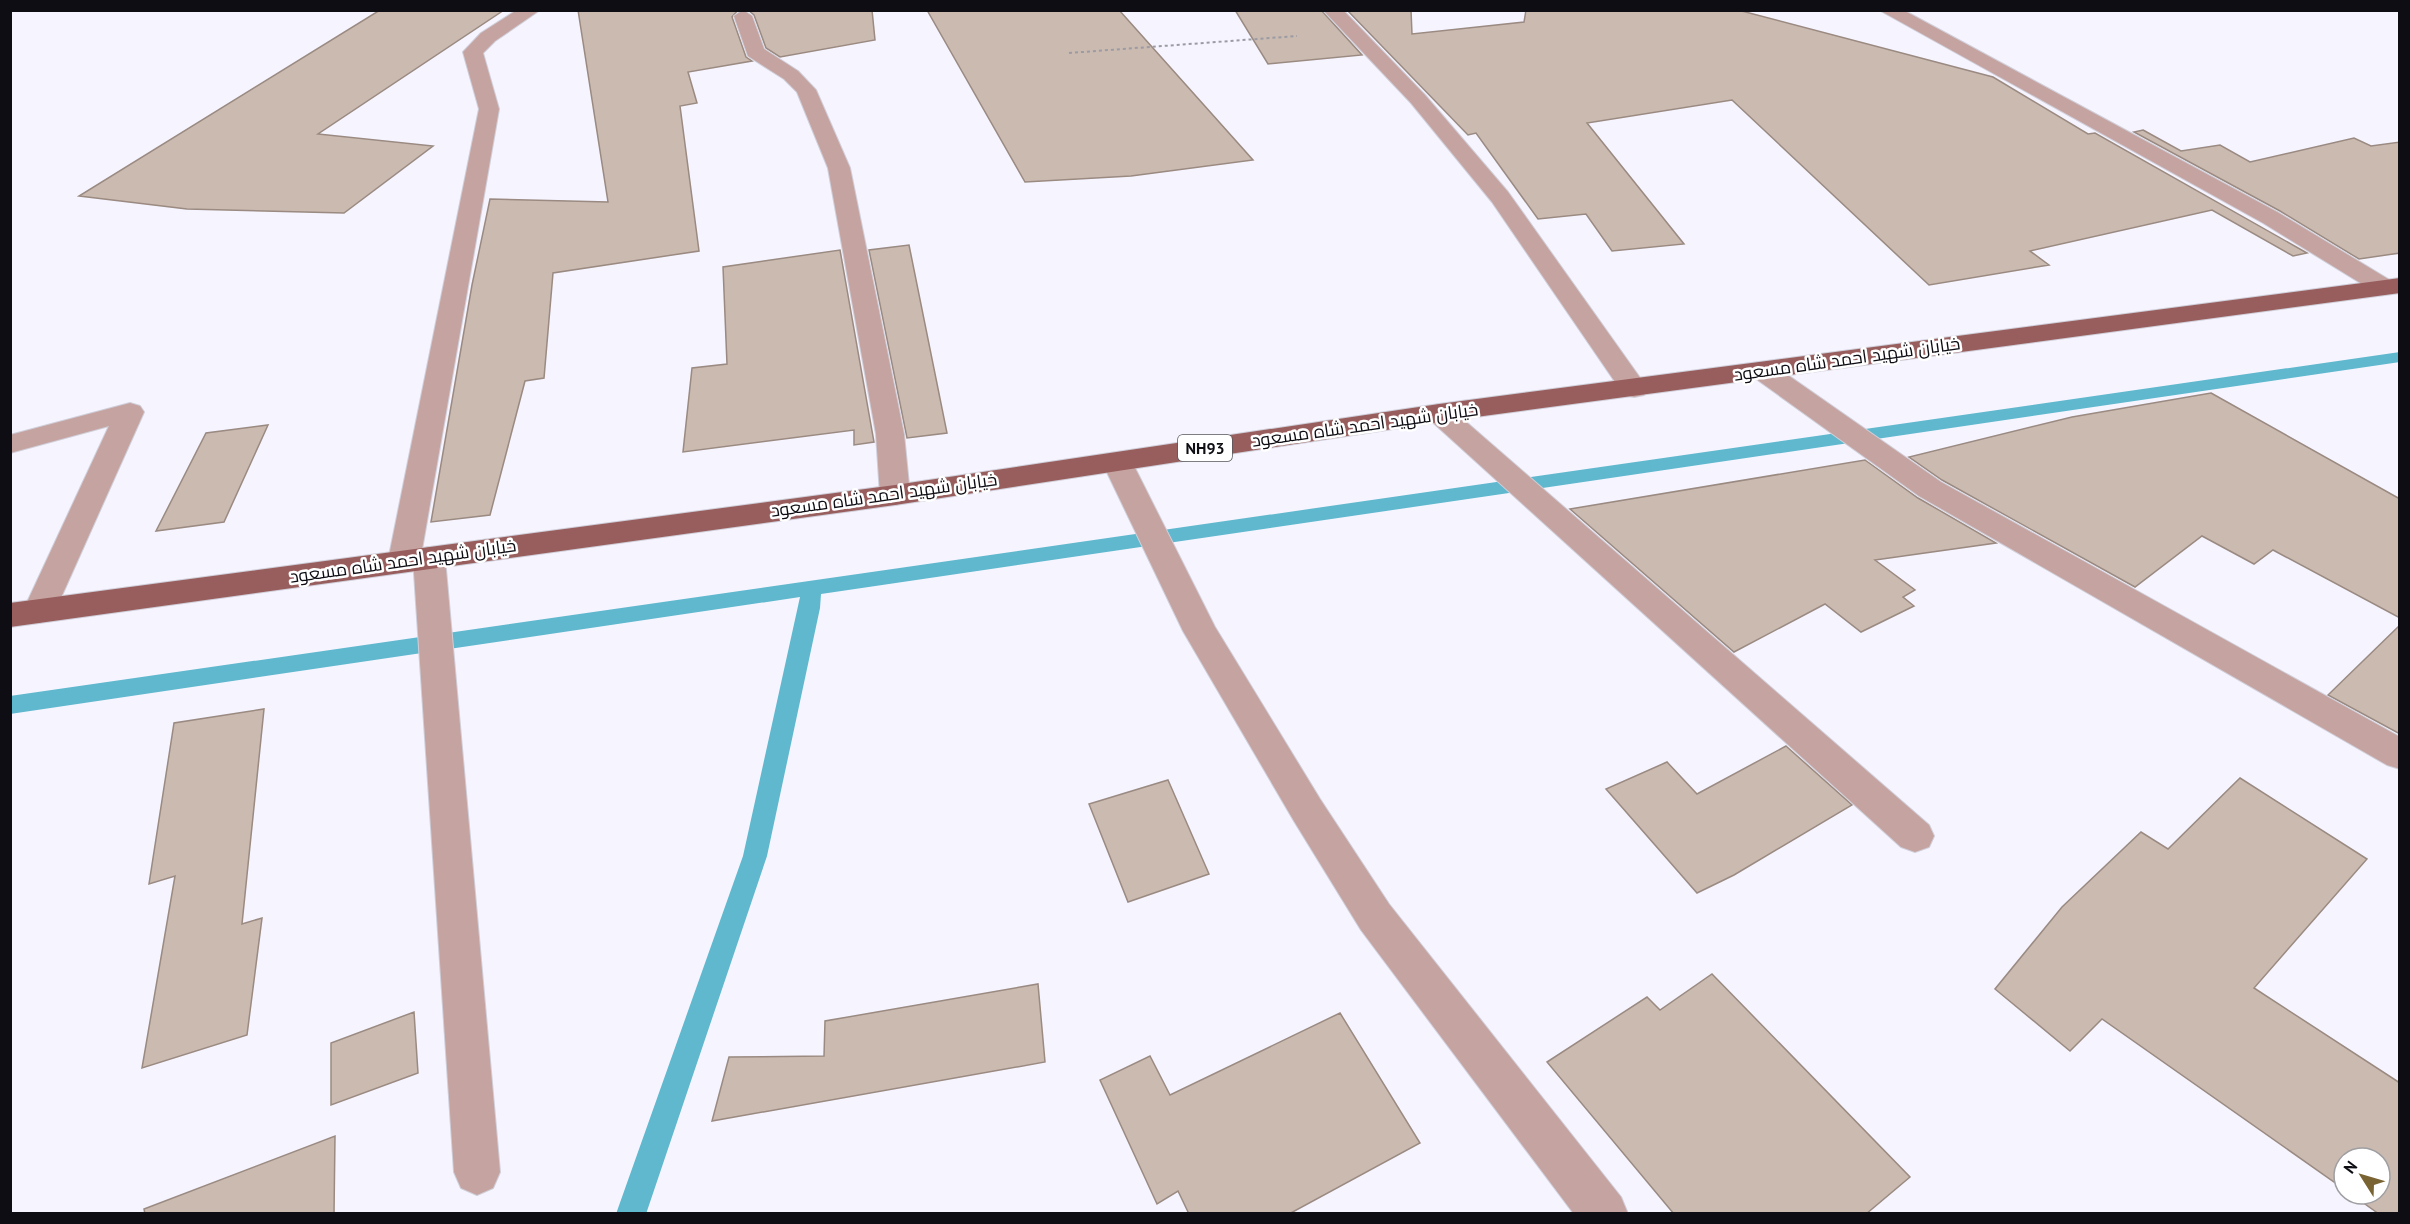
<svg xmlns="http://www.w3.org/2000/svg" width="2410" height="1224" viewBox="0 0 2410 1224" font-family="'PT Sans',Cairo,sans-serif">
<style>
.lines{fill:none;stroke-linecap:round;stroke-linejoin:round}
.stream{fill:#5fb8cd;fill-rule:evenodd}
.building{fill:#cabab0;stroke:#9a8a81;stroke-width:1.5}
.lane-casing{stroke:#d0cfd9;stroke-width:2}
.street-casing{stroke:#d0cfd9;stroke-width:2}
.primary-casing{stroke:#d0cfd9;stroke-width:2}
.path{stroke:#9c9ba4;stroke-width:2;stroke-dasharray:3 3;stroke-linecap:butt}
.lane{fill:#c5a3a1;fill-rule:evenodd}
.street{fill:#c5a3a1;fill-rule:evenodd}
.primary{fill:#985e5d;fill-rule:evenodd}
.labels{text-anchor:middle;stroke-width:5;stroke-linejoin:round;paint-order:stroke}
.shield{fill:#fff;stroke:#56565a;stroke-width:1.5}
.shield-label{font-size:16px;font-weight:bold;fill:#0e0d13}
.street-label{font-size:18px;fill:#0e0d13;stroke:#fff}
</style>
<rect width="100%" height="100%" fill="#f5f4ff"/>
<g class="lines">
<polygon class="stream" points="2400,352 2400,362 821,594 820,608 767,856 646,1214 616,1214 743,856 800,597 10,714 10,696"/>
</g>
<g class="building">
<polygon points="380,10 504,10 318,134 433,146 344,213 187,209 79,196"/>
<polygon points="578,10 738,10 732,17 746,57 752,61 688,72 697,103 680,106 699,251 553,273 544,378 525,381 490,515 431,522 472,285 490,199 608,202"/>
<polygon points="748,10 872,10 875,40 780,57 766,48 754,15"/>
<polygon points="927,10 1119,10 1253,160 1131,176 1025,182"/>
<polygon points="1235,10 1321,10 1362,55 1268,64"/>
<polygon points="1347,10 1411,10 1412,34 1524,22 1526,10 1738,10 1993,77 2088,134 2095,133 2307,253 2293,256 2212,210 2030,251 2049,265 1929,285 1732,100 1587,123 1684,244 1612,251 1586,214 1538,219 1476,133 1468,135"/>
<polygon points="2143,130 2181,151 2220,145 2250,162 2354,138 2371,146 2400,142 2400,253 2359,259 2280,211 2134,132"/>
<polygon points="909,245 947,433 907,438 869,250"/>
<polygon points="840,250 874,442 854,445 854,430 683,452 692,368 727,364 723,267"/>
<polygon points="2211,393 2400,499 2400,618 2273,550 2254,564 2202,536 2135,587 1942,480 1909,457 2072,417"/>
<polygon points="268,425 224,522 156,531 206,433"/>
<polygon points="1865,460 1918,498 1996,543 1875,560 1915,590 1903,597 1914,606 1861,632 1825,604 1734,652 1570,509"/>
<polygon points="2400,625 2400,734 2328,695"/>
<polygon points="264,709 242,924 262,918 247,1035 142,1068 175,876 149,884 174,723"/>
<polygon points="1786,746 1852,805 1734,875 1697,893 1606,789 1667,762 1697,794"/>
<polygon points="2240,778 2367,859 2254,988 2400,1083 2400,1214 2379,1214 2351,1194 2380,1194 2380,1158 2344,1158 2344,1189 2102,1019 2070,1051 1995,989 2062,907 2141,832 2168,849"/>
<polygon points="1168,780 1209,874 1128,902 1089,804"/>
<polygon points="1712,974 1910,1177 1866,1214 1674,1214 1547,1062 1647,997 1660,1010"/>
<polygon points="1038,984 1045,1062 712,1121 729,1057 824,1056 825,1021"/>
<polygon points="414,1012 418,1073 331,1105 331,1043"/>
<polygon points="1340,1013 1420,1143 1289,1214 1189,1214 1178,1191 1157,1204 1100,1080 1150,1056 1170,1095"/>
<polygon points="335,1136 334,1214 145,1214 144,1209"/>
</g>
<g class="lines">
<g class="lane-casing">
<g id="lane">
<polygon points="743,10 752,16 764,49 798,71 816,90 850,168 904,434 910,495 906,502 895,505 884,502 880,495 876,434 828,168 797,92 784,79 748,56 734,16"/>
<polygon points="1762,362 1772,364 1941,482 2400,737 2400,769 2387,765 1919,496 1752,376 1748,370 1752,364"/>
<polygon points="130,403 140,406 144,412 55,611 51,619 39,623 27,619 23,611 109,426 10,453 10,435"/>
<polygon points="1439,404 1449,407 1929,825 1934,836 1929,847 1915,852 1901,847 1429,419 1425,413 1429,407"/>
<polygon points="1117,453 1127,455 1132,462 1215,627 1320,799 1389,904 1621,1197 1628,1214 1574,1214 1361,930 1294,821 1183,631 1102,462 1107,455"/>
<polygon points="429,547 440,550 445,558 500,1172 493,1188 477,1195 461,1188 454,1172 413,558 418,550"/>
</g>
</g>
<g class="street-casing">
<g id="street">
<polygon points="517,10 540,10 495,41 483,53 499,109 420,561 415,569 404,572 393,569 388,561 479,109 463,52 481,33"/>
<polygon points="1323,10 1343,10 1425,95 1508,192 1648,389 1644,395 1634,397 1624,395 1492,202 1411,103"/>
<polygon points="1879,10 1903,10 2279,213 2393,282 2397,287 2393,292 2384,295 2375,292 2263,223"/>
</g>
</g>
<g class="primary-casing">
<polygon id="primary" points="2400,278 2400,293 1439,422 895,505 10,627 10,603 895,485 1439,404"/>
</g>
<polyline class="path" points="1069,53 1297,36"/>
<use href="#lane" class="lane"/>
<use href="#street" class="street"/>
<use href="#primary" class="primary"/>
</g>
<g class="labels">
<rect class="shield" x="1178" y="435" width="54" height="26" rx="4.5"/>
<g class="shield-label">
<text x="1205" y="454">NH93</text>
</g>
<g class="street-label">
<text transform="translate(1847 359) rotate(-8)" y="6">خیابان شهید احمد شاه مسعود</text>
<text transform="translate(1365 425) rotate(-8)" y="6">خیابان شهید احمد شاه مسعود</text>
<text transform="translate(884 495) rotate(-8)" y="6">خیابان شهید احمد شاه مسعود</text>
<text transform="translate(403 561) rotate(-8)" y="6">خیابان شهید احمد شاه مسعود</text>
</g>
</g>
<rect width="2410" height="1224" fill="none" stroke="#0e0d13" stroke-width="24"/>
<g transform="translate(2362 1176) rotate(307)"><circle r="28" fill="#ffffff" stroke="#9f9ea1" stroke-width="1.5"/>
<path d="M0-4.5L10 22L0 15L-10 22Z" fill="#7a6333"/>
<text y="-9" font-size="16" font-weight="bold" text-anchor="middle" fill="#0e0d13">N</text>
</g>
</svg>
